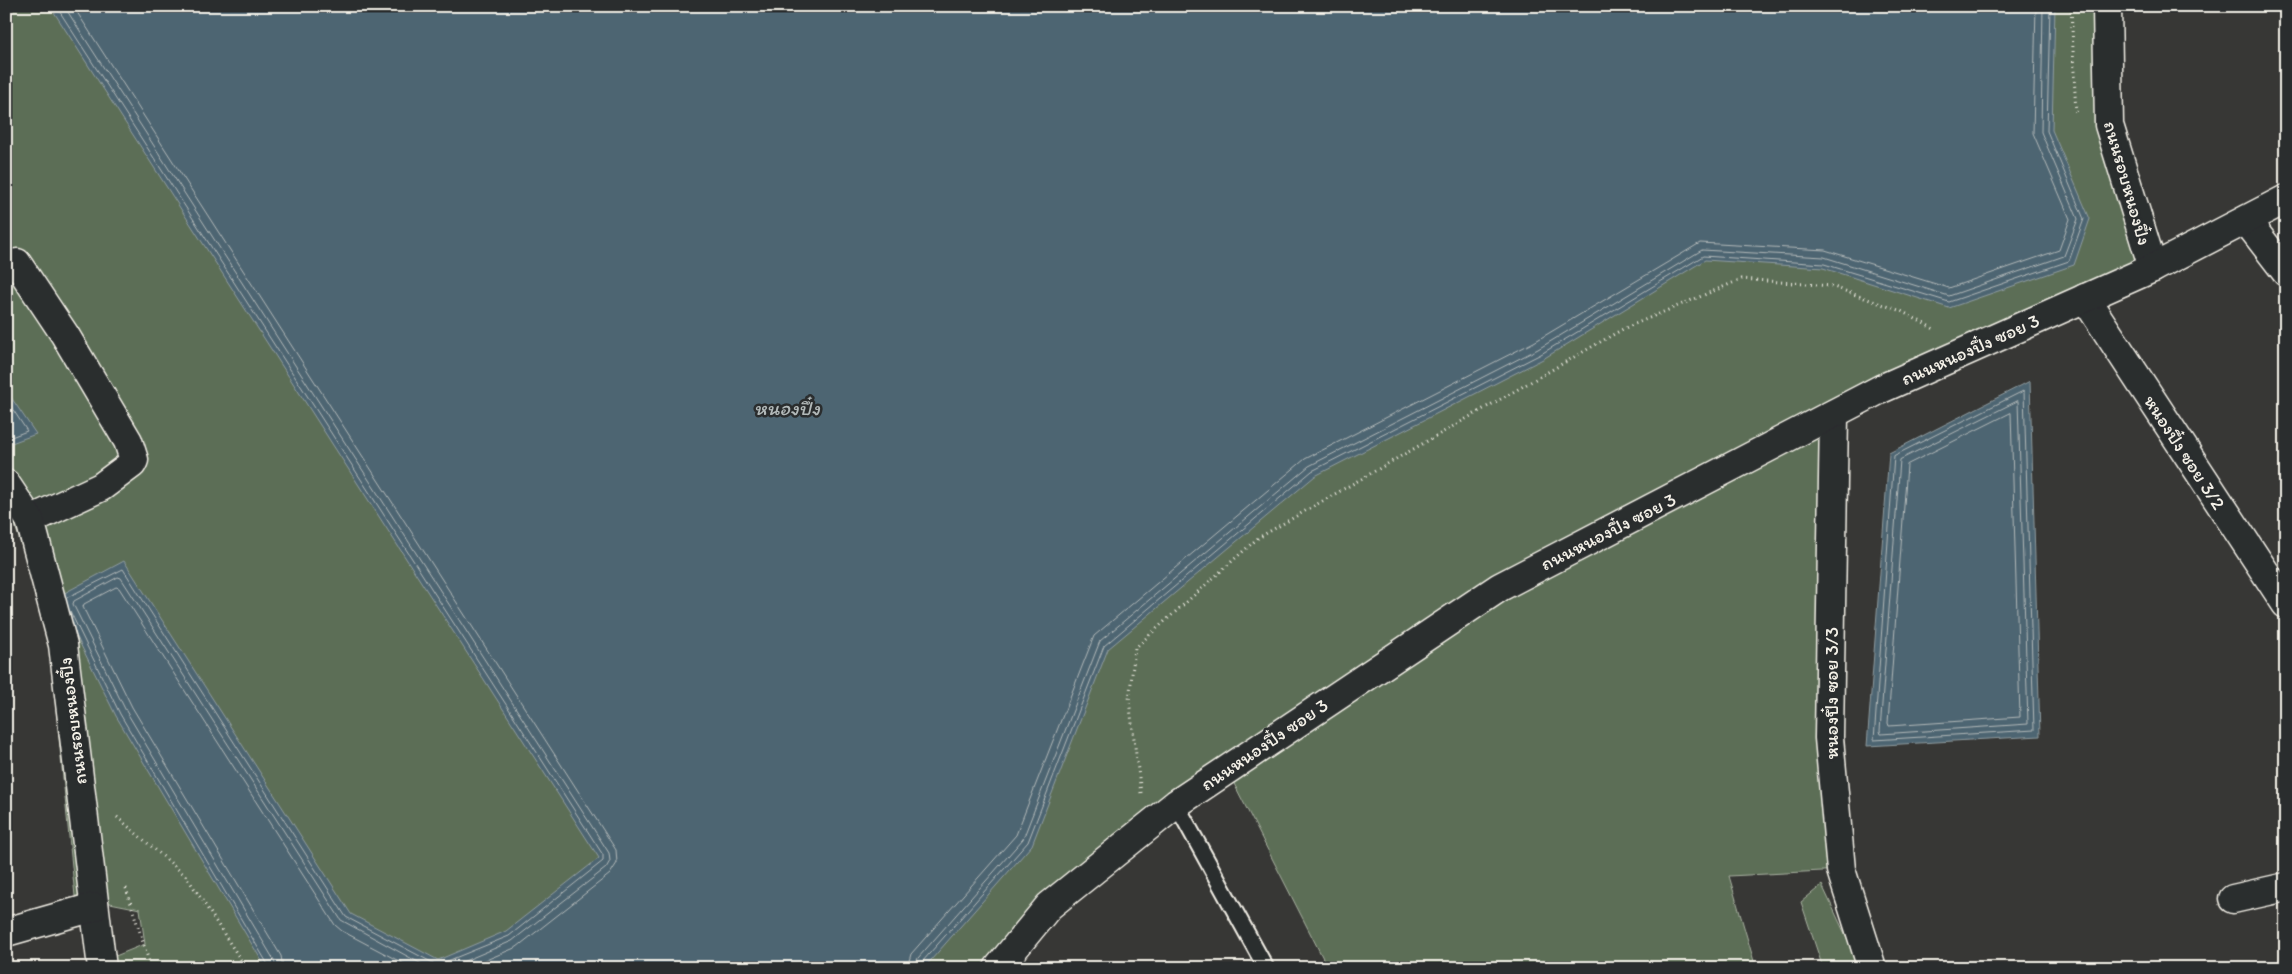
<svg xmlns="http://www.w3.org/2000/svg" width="2292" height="974" viewBox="0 0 2292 974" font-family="Itim,'Playpen Sans Thai',sans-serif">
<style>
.green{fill:#5c6e57;stroke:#a8b0a0}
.water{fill:#4e6572;stroke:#909da1}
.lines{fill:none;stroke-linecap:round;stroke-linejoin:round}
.shore{stroke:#b2b9b9;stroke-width:1}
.service-casing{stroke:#f4f1e8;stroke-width:19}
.minor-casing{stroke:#f4f1e8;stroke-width:31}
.path{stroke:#f4f1e8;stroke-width:3;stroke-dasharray:1 4;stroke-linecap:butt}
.service{stroke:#2a2d2e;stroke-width:15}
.minor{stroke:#2a2d2e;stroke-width:28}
.labels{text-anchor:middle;stroke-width:5;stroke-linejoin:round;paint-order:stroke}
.street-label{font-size:19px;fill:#f4f1e8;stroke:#2a2d2e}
.water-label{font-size:20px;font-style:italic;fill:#b2b9b9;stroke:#2a2d2e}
</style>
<rect width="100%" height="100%" fill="#373735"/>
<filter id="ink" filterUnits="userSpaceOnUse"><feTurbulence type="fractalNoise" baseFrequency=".02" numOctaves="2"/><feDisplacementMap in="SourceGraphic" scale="10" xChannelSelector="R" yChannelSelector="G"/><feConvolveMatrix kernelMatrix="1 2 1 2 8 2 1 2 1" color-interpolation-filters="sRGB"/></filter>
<g filter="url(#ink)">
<g class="green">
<polygon points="6,6 2106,6 2108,95 2150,269 1834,414 1841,870 1729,876 1756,968 1328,968 1227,770 1665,502 1159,808 995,968 86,968 145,944 140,909 75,896 48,630 6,497"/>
<polygon points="1822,885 1861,968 1823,968 1801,902"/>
</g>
<g class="water">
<polygon points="50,6 2055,6 2052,130 2090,219 2074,265 1949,308 1823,268 1705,260 1543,359 1315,476 1108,649 1032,845 924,968 266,968 116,716 57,597 124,561 351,914 438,960 506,931 599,858"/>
<polygon points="2030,381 2040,736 1867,746 1889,453"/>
<polygon points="6,390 36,434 6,445"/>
</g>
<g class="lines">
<g class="shore">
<polyline points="56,6 603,855 603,861 509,936 440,964 435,964 346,917 123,569 66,598"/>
<polyline points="64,6 609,853 610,861 606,868 512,941 448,968"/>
<polyline points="73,6 616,850 617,863 610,874 517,947 467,968"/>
<polygon points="2024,391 2034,730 1874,740 1894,456"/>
<polyline points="6,399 27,431 6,439"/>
<polygon points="2018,401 2028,724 1881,734 1880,731 1900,460"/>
<polygon points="2011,413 2020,717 1889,726 1888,723 1907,465"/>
<polyline points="70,611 120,714 270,968"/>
<polyline points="276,968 274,960 126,711 73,604 74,601 118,577 121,578 341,920 429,968"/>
<polyline points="283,968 281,956 132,707 83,607 84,604 116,587 119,588 335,925 342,931 412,968"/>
<polyline points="907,968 911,954 1016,835 1094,636 1305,459 1534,342 1700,243 1825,250 1949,288 2059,250 2070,219 2033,133 2036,6"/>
<polyline points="914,968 918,958 1023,839 1100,641 1309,466 1538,349 1702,250 1824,257 1949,296 2064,256 2078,219 2041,132 2043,6"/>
<polyline points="921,968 922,962 1028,842 1104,646 1312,471 1541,354 1703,256 1824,264 1949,302 2069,261 2084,219 2047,131 2050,6"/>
</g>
<g class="service-casing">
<polyline id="service" points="1176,804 1266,968"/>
</g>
<g class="minor-casing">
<g id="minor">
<polyline points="2107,6 2109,125 2153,268"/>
<polyline points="2246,220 2286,272"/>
<polyline points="17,263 65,335 128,441 134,460 132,464 101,487 30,520"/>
<polyline points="2085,298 2286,604"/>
<polyline points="1834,414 1829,738 1841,870 1872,968"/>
<polyline points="6,484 30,520 63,645 102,968"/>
<polyline points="2233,899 2286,887"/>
<polyline points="6,932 94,907"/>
<polyline points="998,968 1049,906 1176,804 1500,587 1881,389 2153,268 2286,199"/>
</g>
</g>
<g class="path">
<polyline points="2071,6 2076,115"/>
<polyline points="1141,793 1129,700 1135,648 1258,538 1623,329 1742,279 1831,286 1901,311 1936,330"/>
<polyline points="117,817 187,877 246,968"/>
<polyline points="126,888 151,968"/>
</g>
<use href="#service" class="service"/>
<use href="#minor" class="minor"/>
</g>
</g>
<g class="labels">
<g class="street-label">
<text transform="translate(2128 183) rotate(74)" y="7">ถนนรอบหนองปึ๋ง</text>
<text transform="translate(1970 349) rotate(-24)" y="7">ถนนหนองปึ๋ง ซอย 3</text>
<text transform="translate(2185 452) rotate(57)" y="7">หนองปึ๋ง ซอย 3/2</text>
<text transform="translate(1608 531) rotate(-27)" y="7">ถนนหนองปึ๋ง ซอย 3</text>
<text transform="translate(1831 693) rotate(-90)" y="7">หนองปึ๋ง ซอย 3/3</text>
<text transform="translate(72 721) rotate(-97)" y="7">ถนนรอบหนองปึ๋ง</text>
<text transform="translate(1264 744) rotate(-34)" y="7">ถนนหนองปึ๋ง ซอย 3</text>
</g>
<g class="water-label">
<text x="787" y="415">หนองปึ๋ง</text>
</g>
</g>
<rect width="2292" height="974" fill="none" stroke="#2a2d2e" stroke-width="25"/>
<rect x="12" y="12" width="2267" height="949" fill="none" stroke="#f4f1e8" stroke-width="2" filter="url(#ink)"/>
</svg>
